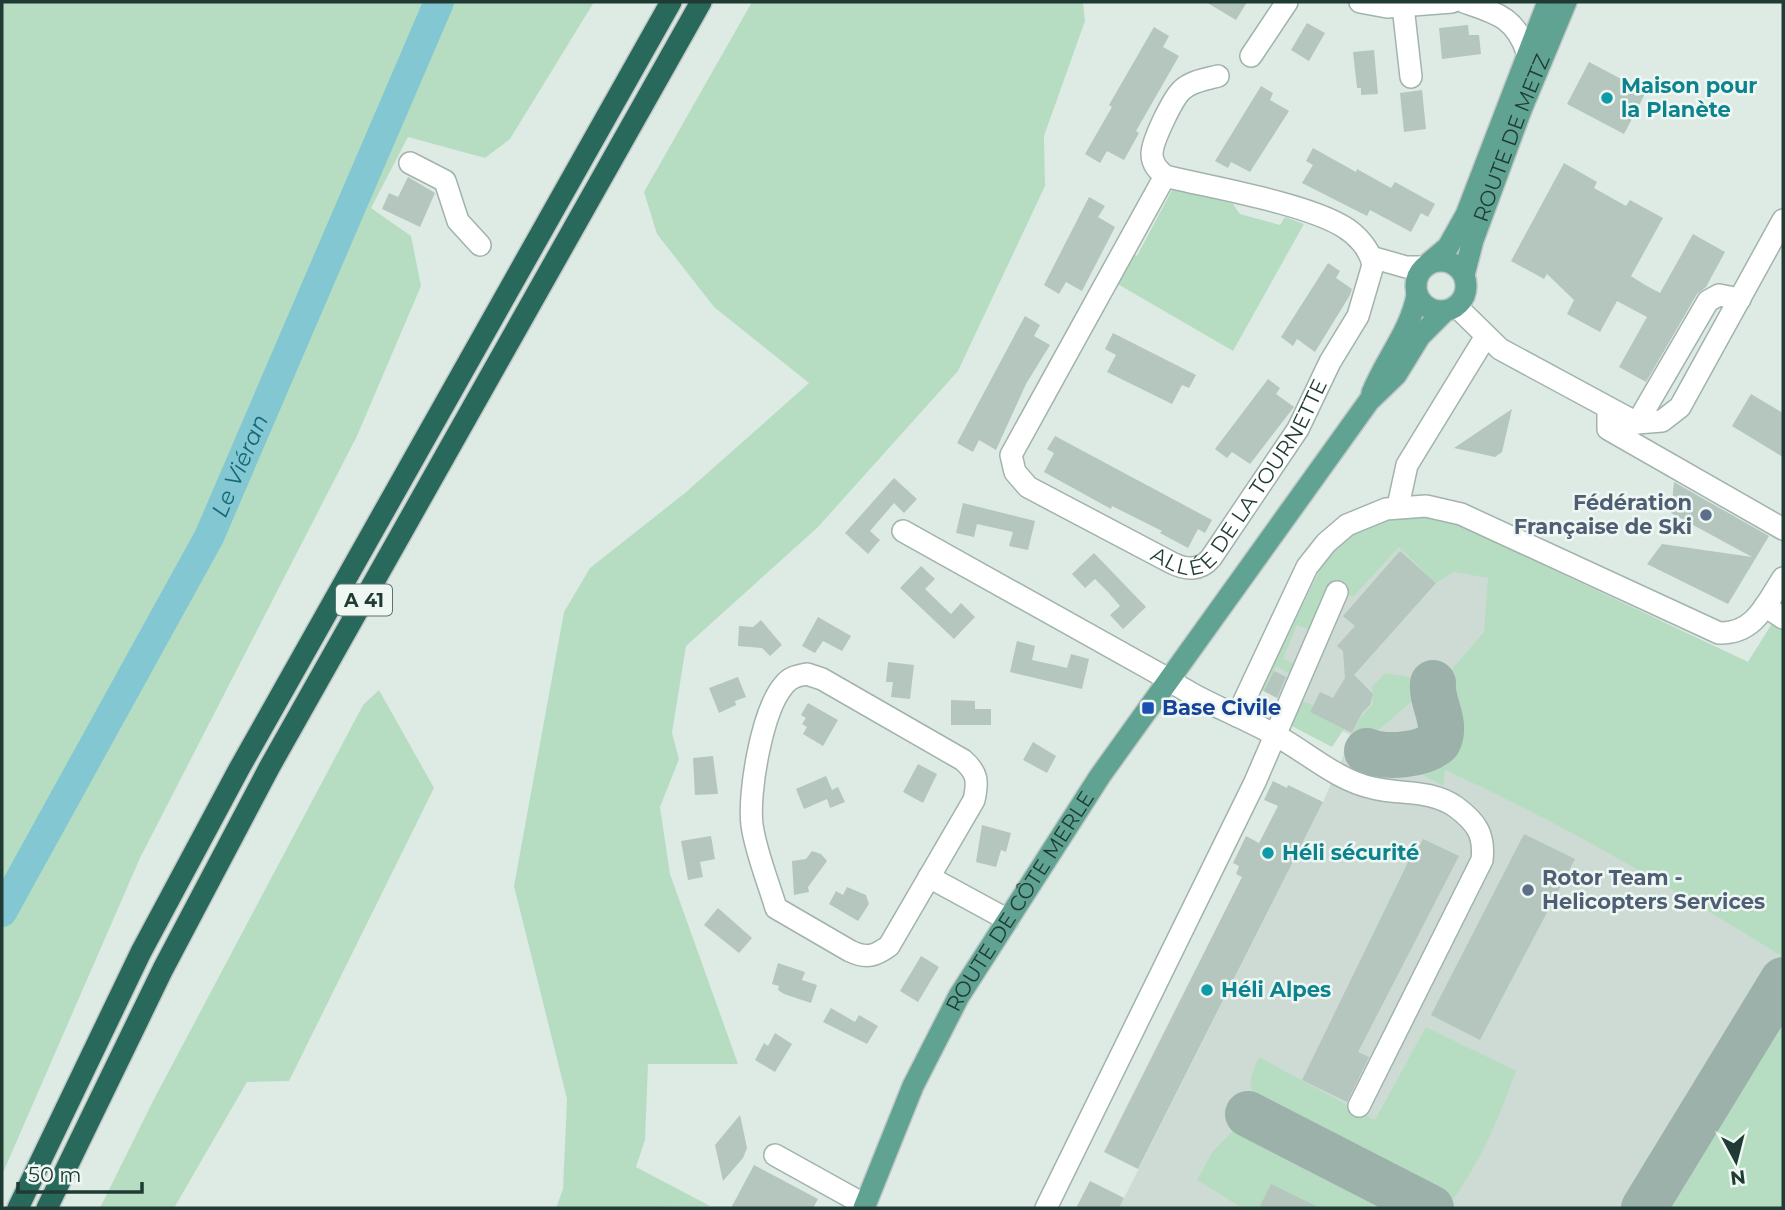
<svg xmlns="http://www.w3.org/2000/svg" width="1785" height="1210" viewBox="0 0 1785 1210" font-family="Montserrat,sans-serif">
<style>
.built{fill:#cddbd4}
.green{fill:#b6ddc1}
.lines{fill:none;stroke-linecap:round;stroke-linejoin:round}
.river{stroke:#83c7d3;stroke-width:30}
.taxiway{stroke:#9cb1aa;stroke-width:46}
.building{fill:#b4c6be}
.minor-casing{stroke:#a1b3ac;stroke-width:24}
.major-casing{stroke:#c0c8c6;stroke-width:24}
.highway-casing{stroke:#c0c8c6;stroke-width:24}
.minor{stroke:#fff;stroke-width:21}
.major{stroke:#60a392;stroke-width:21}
.highway{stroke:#29695c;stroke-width:21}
.culture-dot{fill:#0f9aa8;stroke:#eff7f3;stroke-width:2.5}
.service-dot{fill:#5c6f8a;stroke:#eff7f3;stroke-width:2.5}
.transit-dot{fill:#1a4fb4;stroke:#eff7f3;stroke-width:2.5}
.labels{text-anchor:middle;stroke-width:5;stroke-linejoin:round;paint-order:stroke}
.shield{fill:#eff7f3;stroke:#5d736d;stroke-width:2}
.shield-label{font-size:19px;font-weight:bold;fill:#1f3b34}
.culture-label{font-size:21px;font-weight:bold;fill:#0d838f;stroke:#eff7f3;text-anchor:start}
.street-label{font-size:21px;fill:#1f3b34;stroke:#eff7f3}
.service-label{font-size:21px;font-weight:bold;fill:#4e5e75;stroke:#eff7f3;text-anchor:end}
.transit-label{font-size:21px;font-weight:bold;fill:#164399;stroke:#eff7f3;text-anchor:start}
.water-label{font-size:23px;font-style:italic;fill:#176979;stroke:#eff7f3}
</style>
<rect width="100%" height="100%" fill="#deebe5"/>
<polygon class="built" points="1452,522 1748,662 1783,606 1783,1208 1119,1208 1323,802 1352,736 1261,690 1321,567"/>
<g class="green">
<polygon points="2,2 594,2 510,139 485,158 408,137 371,208 411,236 421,286 357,436 140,858 2,1175"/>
<polygon points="752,2 1083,2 1085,21 1044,136 1045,186 958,371 818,527 686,646 672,733 679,759 660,807 670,874 738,1064 648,1064 645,1140 636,1167 710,1206 556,1208 563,1189 567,1099 514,886 564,612 590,568 685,493 809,383 714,307 657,234 644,192"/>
<polygon points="1173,188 1233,204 1240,214 1280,225 1285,217 1304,224 1233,351 1116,283 1130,252 1137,256"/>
<path d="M1418 516 1452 522 1748 662 1775 619 1783 625V957C1674 889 1562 823 1445 770L1443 786 1423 775 1371 768C1393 750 1453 774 1451 727 1450 713 1442 699 1439 684L1484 632 1488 578 1454 572 1436 583 1399 547 1353 597 1334 588 1314 632 1297 625 1283 659 1299 666 1294 676 1276 666 1264 691 1261 690 1321 567C1348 529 1373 520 1418 516Z"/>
<polygon points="1385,673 1425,680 1427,688 1352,753 1343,754 1361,717 1373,704 1372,687"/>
<polygon points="379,690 434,788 289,1081 247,1082 174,1208 100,1208 153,1101 363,705"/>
<polygon points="1298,700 1313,705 1310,712 1344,729 1332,747 1288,724"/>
<polygon points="1783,999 1783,1208 1664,1208"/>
<path d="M1426 1027 1516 1071C1499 1117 1482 1160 1453 1199L1259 1103C1245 1087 1251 1075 1259 1057L1375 1120Z"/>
<polygon points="1232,1132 1257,1132 1408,1208 1242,1208 1197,1180 1213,1151"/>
</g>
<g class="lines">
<path class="river" id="s1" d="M2 912 209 537 439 2"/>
<g class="taxiway">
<path d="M1367 751C1386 758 1422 756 1438 742 1448 723 1431 703 1433 683"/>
<polyline points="1248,1114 1431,1208"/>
<polyline points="1644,1208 1783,980"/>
</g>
</g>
<g class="building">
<polygon points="1206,2 1247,2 1236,20"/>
<polygon points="1307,23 1325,33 1309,61 1291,50"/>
<polygon points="1468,25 1469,35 1479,35 1481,54 1442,59 1439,28"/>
<polygon points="1154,27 1169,36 1163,47 1179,56 1136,131 1139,133 1124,160 1107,151 1100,163 1085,154 1112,107 1109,105"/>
<polygon points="1374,50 1378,94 1361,95 1361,88 1357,88 1353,52"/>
<polygon points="1589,62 1646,92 1624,134 1567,104"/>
<polygon points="1261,86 1273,93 1270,100 1289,111 1250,172 1231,162 1228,168 1215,161"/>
<polygon points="1422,90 1426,129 1404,132 1400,93"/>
<polygon points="1313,148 1356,172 1357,169 1391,188 1395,182 1435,204 1428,217 1421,213 1411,232 1370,210 1367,216 1302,183 1313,165 1306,161"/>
<polygon points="1564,163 1597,182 1594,188 1626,206 1630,200 1663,218 1631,276 1645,285 1660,293 1693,234 1725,252 1706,287 1697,294 1646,382 1619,367 1647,317 1617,301 1600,332 1567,314 1574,300 1547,274 1544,279 1511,261"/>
<polygon points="408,177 435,193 420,227 382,209 389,193 398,197"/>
<polygon points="1089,197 1105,206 1098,217 1115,227 1082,291 1066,282 1059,294 1044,285"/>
<polygon points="1328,263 1340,271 1336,278 1352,289 1350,295 1315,352 1297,339 1293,346 1281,337"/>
<polygon points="1025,316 1040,325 1034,336 1050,345 1026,384 996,450 979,440 973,452 957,443"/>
<polygon points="1113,333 1196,375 1189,388 1182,385 1172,404 1107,372 1116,355 1105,349"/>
<polygon points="1268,379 1280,388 1276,394 1294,407 1250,464 1232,452 1227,458 1215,449"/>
<polygon points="1751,394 1783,413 1783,457 1732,426"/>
<polygon points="1512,409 1502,452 1495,457 1454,448"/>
<polygon points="1055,436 1212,520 1205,533 1198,529 1188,548 1160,533 1162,531 1112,506 1111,509 1044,472 1054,453 1047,449"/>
<polygon points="894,478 917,499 904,513 894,503 870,531 880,540 868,554 845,533"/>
<polygon points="1674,482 1769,536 1728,604 1647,564 1662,544 1752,557 1671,513"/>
<polygon points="963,503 1035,521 1028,550 1009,546 1013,532 977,524 974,537 956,533"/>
<polygon points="1400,551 1436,583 1354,675 1373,694 1370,705 1362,713 1352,733 1310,712 1320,692 1333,698 1345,678 1343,651 1337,646 1355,626 1343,616"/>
<polygon points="1094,553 1146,607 1123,629 1110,615 1120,606 1108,592 1095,579 1085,588 1072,574"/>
<polygon points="921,566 935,579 925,589 951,614 961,603 975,617 954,639 900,588"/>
<polygon points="818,617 851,636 842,651 823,641 815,653 802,646"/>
<polygon points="761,620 782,645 770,656 762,648 738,646 739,626 753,627"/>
<polygon points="1017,641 1035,646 1032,660 1059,666 1067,668 1071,654 1089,659 1082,689 1010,672"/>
<polygon points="888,662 914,665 910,699 891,697 893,682 886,682"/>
<polygon points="1274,671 1286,677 1277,698 1264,691"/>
<polygon points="738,677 746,697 735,701 736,705 719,713 709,688"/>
<polygon points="951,700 975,701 975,709 991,709 991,725 951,725"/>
<polygon points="808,703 838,720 823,746 803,734 807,727 802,724 806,718 801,715"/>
<polygon points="1033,742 1056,756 1047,773 1023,760"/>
<polygon points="713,756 718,794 695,795 693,758"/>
<polygon points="918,764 937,774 923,803 903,792"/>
<polygon points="826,776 832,790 838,787 845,802 830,808 827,799 804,809 796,789"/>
<polygon points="1273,781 1287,788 1288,785 1323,802 1138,1169 1104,1152 1242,877 1236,874 1239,866 1233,863 1246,836 1259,843 1278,806 1264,800"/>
<polygon points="982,825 1011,833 1006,852 1001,850 996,867 976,862"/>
<polygon points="1524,834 1575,859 1480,1040 1431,1015"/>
<polygon points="711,836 715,859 700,862 703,877 688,880 681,841"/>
<polygon points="1423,839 1459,856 1358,1052 1369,1057 1347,1102 1302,1080 1413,852 1416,853"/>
<polygon points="812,851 821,854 827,861 808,887 809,892 794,895 792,861 806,859"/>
<polygon points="847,887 866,895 869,904 858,921 829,904 836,891 843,895"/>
<polygon points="718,908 752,938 739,953 704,925"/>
<polygon points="921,956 939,967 918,1002 900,991"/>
<polygon points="778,963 805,972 802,980 817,985 811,1003 784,994 778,990 779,986 772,984"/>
<polygon points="831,1008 855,1022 859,1015 878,1026 867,1044 823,1022"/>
<polygon points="775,1033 792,1044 775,1072 755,1060 764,1043 768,1046"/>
<polygon points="740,1115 747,1148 743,1158 723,1181 715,1145"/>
<polygon points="754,1165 818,1199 813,1208 731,1208"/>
<polygon points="1090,1181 1124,1198 1119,1208 1076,1208"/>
<polygon points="1271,1184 1320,1208 1259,1208"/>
</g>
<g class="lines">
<g class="minor-casing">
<g id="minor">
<polyline points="1360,2 1387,7 1452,2"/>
<path d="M1464 2C1496 13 1515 17 1527 52"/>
<polyline points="1403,6 1411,77"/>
<polyline points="1251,56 1287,2"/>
<polyline points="410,163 445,181 458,221 480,245"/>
<path id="s2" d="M1165 176 1011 455 1015 472 1028 487 1172 563C1186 570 1200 571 1211 558L1298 429 1330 362 1358 316 1373 265C1370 249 1357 235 1344 227 1305 203 1213 188 1165 176 1158 170 1152 164 1152 154 1152 141 1173 98 1182 90 1191 81 1207 79 1218 76"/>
<polyline points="1371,257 1406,267 1424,267"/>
<polyline points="1456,306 1500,349 1637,423 1662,421 1680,407 1783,220"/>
<polyline points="1608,408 1608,429 1783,529"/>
<polyline points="1637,423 1708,301 1719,295 1740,299"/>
<polyline points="1398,506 1407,465 1486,336"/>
<path d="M903 531 1161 675C1199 701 1235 713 1275 735 1307 752 1336 780 1373 788 1401 795 1430 789 1456 807 1476 822 1485 834 1482 860L1359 1106"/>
<polyline points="1765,606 1783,618"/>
<path d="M807 674 822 679 963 760C978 773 978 782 974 800L889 946C875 956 867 959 850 951L776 908C768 881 756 853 752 825 748 793 762 710 784 685 790 677 797 676 807 674Z"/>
<path d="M1237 716 1307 567 1326 543 1347 525 1386 509 1426 506 1461 514 1719 633C1755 634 1766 604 1783 578"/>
<polyline points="929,877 1008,920"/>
<polyline points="775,1155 865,1205"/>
<polyline points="1046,1208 1255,782 1337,592"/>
</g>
</g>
<g class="major-casing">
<g id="major">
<circle cx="1441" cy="286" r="25"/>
<polyline points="1429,263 1448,247 1466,215 1548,2"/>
<path id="s3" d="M1464 275 1473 240 1521 110 1566 2"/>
<path d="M1372 393C1386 358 1410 332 1417 295"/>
<path id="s4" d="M864 1208 913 1086 959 996 1100 776 1369 401 1396 375 1420 336 1445 311"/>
</g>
</g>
<g class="highway-casing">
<g id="highway">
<polyline points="18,1208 141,952 239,769 671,2"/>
<polyline points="47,1208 163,969 269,768 701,2"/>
</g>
</g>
<use href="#minor" class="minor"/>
<use href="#major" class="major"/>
<use href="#highway" class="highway"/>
</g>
<g class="culture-dot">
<circle cx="1607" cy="98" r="7"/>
<circle cx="1268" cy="853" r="7"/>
<circle cx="1207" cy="990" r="7"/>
</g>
<g class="service-dot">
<circle cx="1706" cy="515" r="7"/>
<circle cx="1528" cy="890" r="7"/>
</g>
<rect class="transit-dot" x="1141" y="701" width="14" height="14" rx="3.5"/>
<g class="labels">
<rect class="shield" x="336" y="584.5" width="56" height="31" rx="5"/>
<g class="shield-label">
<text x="364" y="607">A 41</text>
</g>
<g class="culture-label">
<text x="1621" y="93">Maison pour<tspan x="1621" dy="24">la Planète</tspan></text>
<text x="1282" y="860">Héli sécurité</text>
<text x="1221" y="997">Héli Alpes</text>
</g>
<g class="street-label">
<text dy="7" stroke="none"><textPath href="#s3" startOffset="145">ROUTE DE METZ</textPath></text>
<text dy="7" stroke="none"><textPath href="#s2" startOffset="634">ALLÉE DE LA TOURNETTE</textPath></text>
<text dy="7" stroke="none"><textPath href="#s4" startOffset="345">ROUTE DE CÔTE MERLE</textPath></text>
</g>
<g class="service-label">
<text x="1692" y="510">Fédération<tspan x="1692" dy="24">Française de Ski</tspan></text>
<text x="1542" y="885" text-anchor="start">Rotor Team -<tspan x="1542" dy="24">Helicopters Services</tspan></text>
</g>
<g class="transit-label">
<text x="1162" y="715">Base Civile</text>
</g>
<g class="water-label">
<text dy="8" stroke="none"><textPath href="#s1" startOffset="506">Le Viéran</textPath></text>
</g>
</g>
<rect width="1785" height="1210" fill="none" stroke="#1f3b34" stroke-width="7"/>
<g transform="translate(1736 1161) rotate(173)" stroke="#eff7f3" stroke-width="5" paint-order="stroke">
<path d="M0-5L12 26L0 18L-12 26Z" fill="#1f3b34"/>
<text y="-10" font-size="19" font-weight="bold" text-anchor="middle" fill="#1f3b34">N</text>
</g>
<path d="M18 1182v10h124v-10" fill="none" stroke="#1f3b34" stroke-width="3.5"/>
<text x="28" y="1182" font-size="21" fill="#1f3b34" stroke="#eff7f3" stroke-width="5" paint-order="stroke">50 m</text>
</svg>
